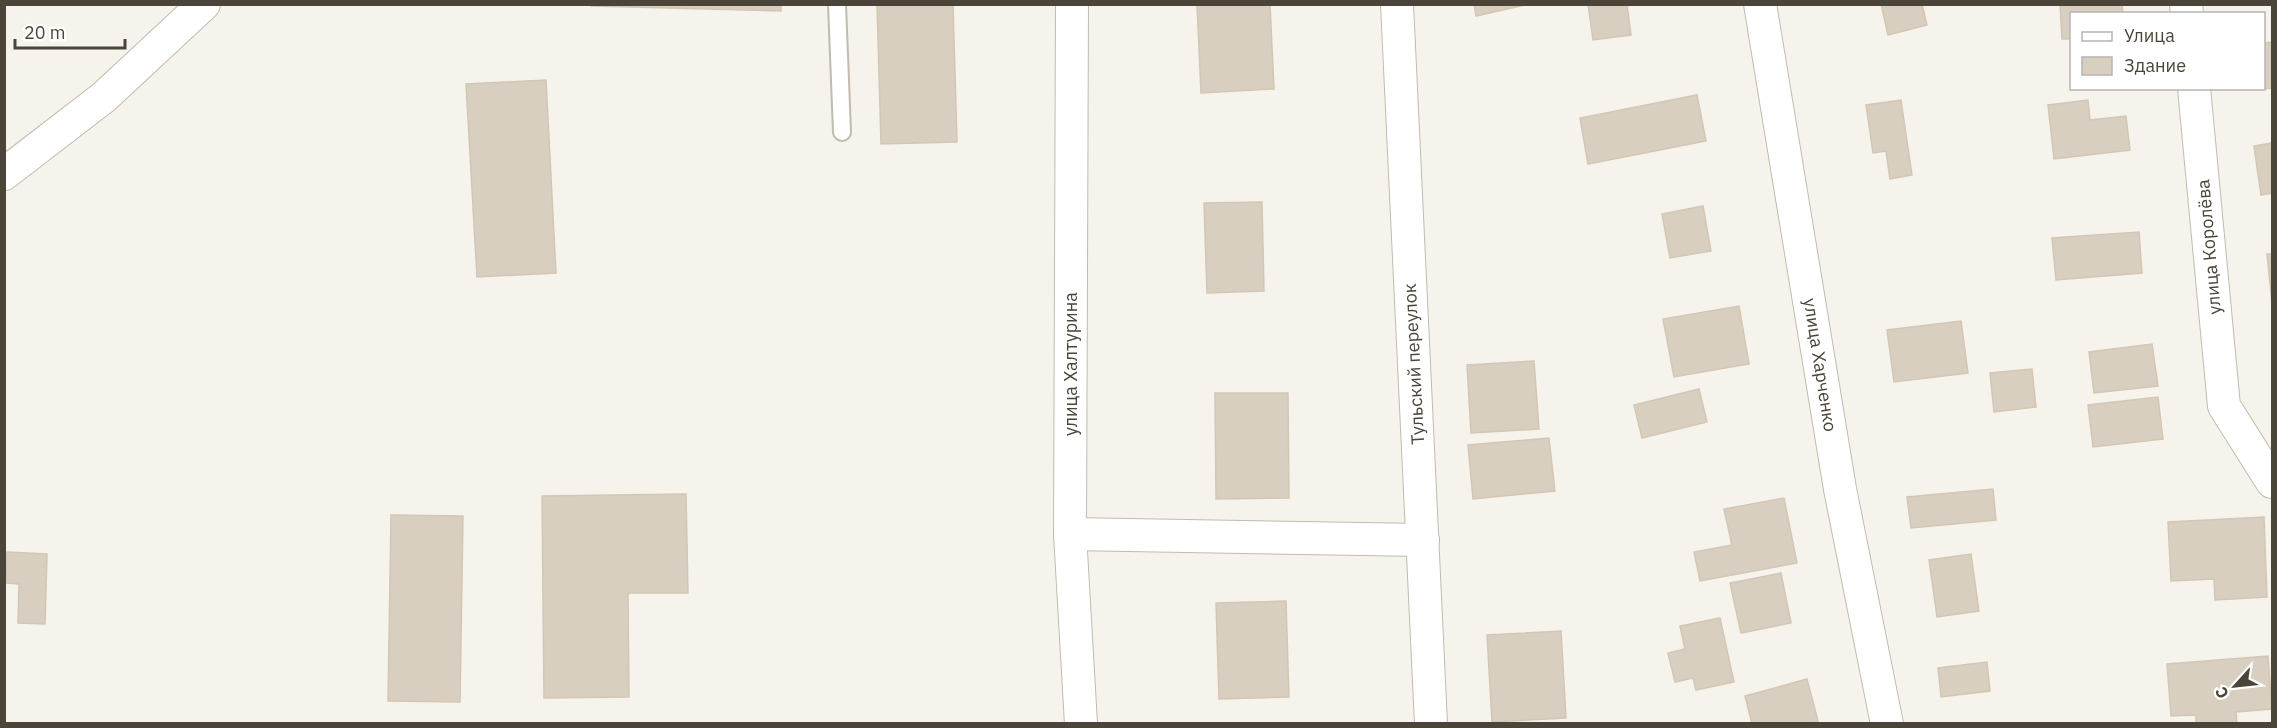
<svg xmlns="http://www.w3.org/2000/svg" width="2277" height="728" viewBox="0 0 2277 728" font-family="'IBM Plex Sans',sans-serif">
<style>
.building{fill:#d8cfc1;stroke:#d3c7b4;stroke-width:1.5}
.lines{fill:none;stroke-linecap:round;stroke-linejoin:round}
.lane-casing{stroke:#c2bbae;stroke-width:20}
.street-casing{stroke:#c2bbae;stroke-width:34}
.lane{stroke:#fff;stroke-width:16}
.street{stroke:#fff;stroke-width:32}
.labels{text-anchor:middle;stroke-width:5;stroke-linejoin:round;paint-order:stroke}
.street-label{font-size:18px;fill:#4b4439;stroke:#fff}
</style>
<rect width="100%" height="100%" fill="#f6f3ec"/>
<g class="building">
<polygon points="591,4 781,4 781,11 591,6"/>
<polygon points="877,4 953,4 957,142 881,144"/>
<polygon points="1197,4 1270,4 1274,89 1201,93"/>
<polygon points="1474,4 1529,4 1476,16"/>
<polygon points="1588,4 1627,4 1631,35 1593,40"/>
<polygon points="1881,4 1922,4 1927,25 1888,35"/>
<polygon points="2060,4 2122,4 2123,14 2072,14 2072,39 2062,39"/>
<polygon points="2272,42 2272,88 2255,90 2264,88 2264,43"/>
<polygon points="546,80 556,273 477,277 466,84"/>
<polygon points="1697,95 1706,141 1588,164 1580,118"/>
<polygon points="1901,100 1912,175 1890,179 1886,151 1873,153 1866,105"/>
<polygon points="2088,100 2090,120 2126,116 2130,150 2054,159 2048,105"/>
<polygon points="2272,143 2272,193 2261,195 2254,146"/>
<polygon points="1262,202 1264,291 1207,293 1204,203"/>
<polygon points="1703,206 1711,251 1670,258 1662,214"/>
<polygon points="2139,232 2142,273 2056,280 2052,238"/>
<polygon points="2267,254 2272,254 2272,303"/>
<polygon points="1739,306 1749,364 1674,377 1663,319"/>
<polygon points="1961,321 1968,373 1894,382 1887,330"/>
<polygon points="2152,344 2158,386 2094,393 2089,352"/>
<polygon points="1534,361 1539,429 1471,433 1467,365"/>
<polygon points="2032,369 2036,407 1994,412 1990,373"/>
<polygon points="1699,389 1707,422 1642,438 1634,405"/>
<polygon points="1215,393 1288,393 1289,498 1216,499"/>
<polygon points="2158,397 2163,439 2093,447 2088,405"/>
<polygon points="1549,438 1555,491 1473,499 1468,445"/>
<polygon points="1993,489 1996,520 1911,528 1907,497"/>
<polygon points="686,494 688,593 628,593 629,697 544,698 542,496"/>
<polygon points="1784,498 1797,563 1700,581 1694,552 1732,545 1724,509"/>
<polygon points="391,515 463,516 460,702 388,701"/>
<polygon points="2264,517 2267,597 2215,600 2214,579 2171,581 2168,522"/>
<polygon points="7,552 47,554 45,624 18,623 19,584 6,583"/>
<polygon points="1971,554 1979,611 1937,617 1929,560"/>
<polygon points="1781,573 1791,623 1741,633 1730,583"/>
<polygon points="1286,601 1289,697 1219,699 1216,603"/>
<polygon points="1720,618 1734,682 1696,690 1693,678 1675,682 1668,653 1685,649 1680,626"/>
<polygon points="1561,631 1566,718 1492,722 1487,635"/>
<polygon points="2268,656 2272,709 2236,712 2237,724 2196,724 2196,715 2171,716 2167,664"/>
<polygon points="1987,662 1990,691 1941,697 1938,668"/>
<polygon points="1807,679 1818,721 1810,724 1752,724 1745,696"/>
</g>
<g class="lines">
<g class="lane-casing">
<polyline id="lane" points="837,4 842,132"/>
</g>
<g class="street-casing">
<g id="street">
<polyline points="1072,4 1070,534 1081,724"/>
<polyline points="1397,4 1431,724"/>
<polyline points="1760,4 1840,489 1887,724"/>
<polyline points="2186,4 2187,14"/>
<polyline points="2194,88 2224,406 2272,482"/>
<polyline points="4,174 104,97 204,4"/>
<polyline points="1070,534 1423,540"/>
</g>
</g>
<use href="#lane" class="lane"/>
<use href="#street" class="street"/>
</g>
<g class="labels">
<g class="street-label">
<text transform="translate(2209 247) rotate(-95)" y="6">улица Королёва</text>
<text transform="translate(1071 364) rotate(-90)" y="6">улица Халтурина</text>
<text transform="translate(1414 364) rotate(-93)" y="6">Тульский переулок</text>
<text transform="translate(1820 365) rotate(81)" y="6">улица Харченко</text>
</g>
</g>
<rect width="2277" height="728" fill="none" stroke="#4b4439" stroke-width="12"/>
<rect x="2070" y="12" width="195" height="78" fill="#ffffff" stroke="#b7b4b0" stroke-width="1.5"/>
<rect x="2082" y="32" width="30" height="9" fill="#ffffff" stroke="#b7b4b0" stroke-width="1.5"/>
<text x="2124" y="42" font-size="18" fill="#4b4439">Улица</text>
<rect x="2082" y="57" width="30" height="18" fill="#d8cfc1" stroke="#b7b4b0" stroke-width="1.5"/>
<text x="2124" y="72" font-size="18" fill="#4b4439">Здание</text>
<g transform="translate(2235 686) rotate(243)" stroke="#ffffff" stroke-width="4.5" paint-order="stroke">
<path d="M0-4.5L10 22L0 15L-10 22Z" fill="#4b4439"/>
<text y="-9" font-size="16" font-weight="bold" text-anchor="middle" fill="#4b4439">С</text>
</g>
<path d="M15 39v9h110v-9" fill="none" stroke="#4b4439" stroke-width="3"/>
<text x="24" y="39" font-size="18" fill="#4b4439" stroke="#ffffff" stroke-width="4.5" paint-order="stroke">20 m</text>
</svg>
